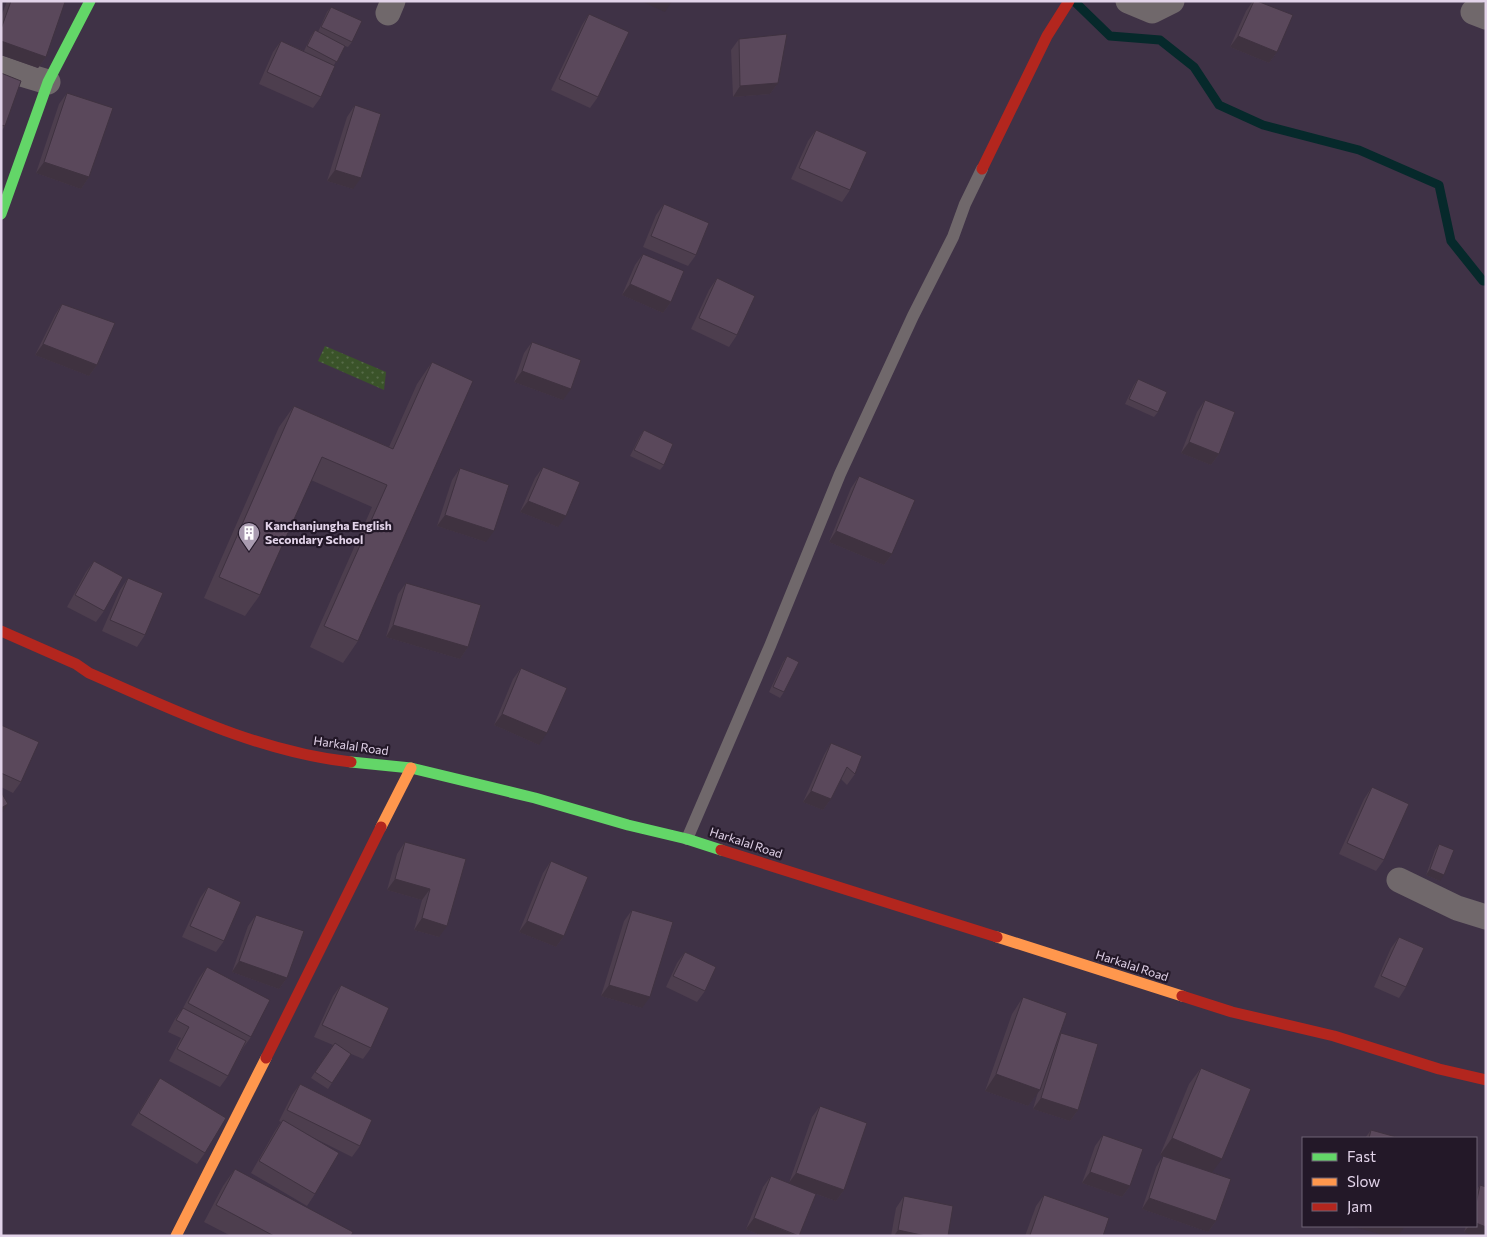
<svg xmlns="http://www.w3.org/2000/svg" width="1487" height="1237" viewBox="0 0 1487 1237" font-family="Commissioner,sans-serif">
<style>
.grass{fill:url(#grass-dots)}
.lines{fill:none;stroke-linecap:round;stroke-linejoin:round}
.stream{stroke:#06292b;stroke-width:9}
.lane{stroke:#70686b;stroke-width:12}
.street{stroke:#70686b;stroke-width:25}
.fast{stroke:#63d668;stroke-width:11}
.slow{stroke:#ff974d;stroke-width:11}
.jam{stroke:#b3261e;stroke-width:11}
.wall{fill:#4d3e4e}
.shaded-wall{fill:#3f3240}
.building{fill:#5a485b;stroke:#3f3240}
.labels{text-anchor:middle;stroke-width:4.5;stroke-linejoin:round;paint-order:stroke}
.poi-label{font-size:12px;font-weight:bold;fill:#e2d3e9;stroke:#231828;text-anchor:start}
.street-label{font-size:12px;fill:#e2d3e9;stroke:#231828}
</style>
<defs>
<pattern id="grass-dots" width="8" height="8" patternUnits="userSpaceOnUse" patternTransform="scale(1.25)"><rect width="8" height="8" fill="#3a5329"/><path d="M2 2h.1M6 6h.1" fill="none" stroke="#566b48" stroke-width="1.8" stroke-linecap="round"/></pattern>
</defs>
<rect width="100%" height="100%" fill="#3f3246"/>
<polygon class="grass" points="325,346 386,372 384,390 318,361"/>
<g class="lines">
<polyline class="stream" points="1074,1 1110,36 1160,40 1194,67 1219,105 1263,125 1359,150 1439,185 1451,241 1483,281 1486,281"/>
<polyline class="lane" points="687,839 770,646 840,474 913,316 953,237 965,204 982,169"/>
<g class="street">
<polyline points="1128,1 1152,11 1172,1"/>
<polyline points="1473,12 1486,17"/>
<polyline points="388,13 393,1"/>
<polyline points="1,68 48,82"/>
<polyline points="1399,880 1457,908 1486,917"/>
</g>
<g class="fast">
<polyline points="1,214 48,82 90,1"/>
<polyline points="351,762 411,768 535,798 628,825 687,839 721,850"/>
</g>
<g class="slow">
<polyline points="381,827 411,768"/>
<polyline points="997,937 1182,996"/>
<polyline points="176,1236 266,1058"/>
</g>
<g class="jam">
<polyline points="982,169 1047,36 1069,1"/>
<path d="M1 631 76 664 89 673C174 710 258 752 351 762"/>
<polyline points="721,850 997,937"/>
<polyline points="1182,996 1232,1012 1334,1036 1439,1069 1486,1080"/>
<polyline points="266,1058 381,827"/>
</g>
</g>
<g class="wall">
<polygon points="7,1 61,1 46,57 38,68 1,55 1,17"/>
<polygon points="1253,1 1277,52 1269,63 1230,47 1246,11"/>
<polygon points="331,7 352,42 348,47 345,46 334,65 321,97 313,108 259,84 273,52 281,41 304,51 311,36 315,30 318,32 327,12"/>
<polygon points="589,14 598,97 590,108 551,90 582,25"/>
<polygon points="739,39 778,83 770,94 733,97 731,50"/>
<polygon points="1,73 5,126 1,132"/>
<polygon points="67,93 89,177 81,189 36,173 59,104"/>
<polygon points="355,105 353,189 327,181 347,117"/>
<polygon points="816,130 850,190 842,202 791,179 808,141"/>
<polygon points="664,204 696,255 688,266 643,247 656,215"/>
<polygon points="643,254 671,302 663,313 622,295 635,265"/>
<polygon points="717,278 737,335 729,347 691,329 709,290"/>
<polygon points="62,304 97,365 89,376 35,355 55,315"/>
<polygon points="532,342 563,400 514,382 524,353"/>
<polygon points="432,362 358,641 343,663 310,647 372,507 311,480 260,595 245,616 204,598 279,427 294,406 389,447 417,384"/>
<polygon points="1138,379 1158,412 1154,417 1125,404 1134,385"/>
<polygon points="1205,400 1219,454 1211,465 1181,453 1197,412"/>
<polygon points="644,430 664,465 660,470 630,456 640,436"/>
<polygon points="543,467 558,527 520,512 535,478"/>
<polygon points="460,468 486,542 437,526 452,480"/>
<polygon points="859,476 892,554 884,565 829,542 851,488"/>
<polygon points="94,561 104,611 96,622 67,607 86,572"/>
<polygon points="128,578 145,635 137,647 102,631 120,590"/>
<polygon points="406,583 468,647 460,659 386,637 398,594"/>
<polygon points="787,656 784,692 780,698 769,692 783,662"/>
<polygon points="521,668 539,745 494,725 513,679"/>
<polygon points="1,725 21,782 13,793 1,787"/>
<polygon points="831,743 855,774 847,785 841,779 831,799 823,810 803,802 824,755"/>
<polygon points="1372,787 1384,860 1376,871 1339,854 1364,799"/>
<polygon points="405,842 466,859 439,937 414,930 422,900 387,890 397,854"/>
<polygon points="1439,844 1440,881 1426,875 1435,850"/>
<polygon points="551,861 564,936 556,947 519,932 543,873"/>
<polygon points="208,887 224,941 216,952 182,937 200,898"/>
<polygon points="632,910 642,1008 601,996 624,921"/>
<polygon points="256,915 287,978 279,989 232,972 248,926"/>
<polygon points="1399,937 1406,987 1399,998 1374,987 1391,948"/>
<polygon points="685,952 705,991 697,1002 666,987 677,963"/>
<polygon points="207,967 251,1037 243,1048 228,1076 220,1087 169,1061 181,1038 168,1032 175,1019 183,1008 199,978"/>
<polygon points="341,985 371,1048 363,1059 349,1053 351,1054 328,1089 311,1078 333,1045 314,1037 333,996"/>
<polygon points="1023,997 1059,1035 1061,1033 1078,1110 1070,1121 1033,1109 1038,1092 1028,1106 985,1091 1012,1014"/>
<polygon points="1201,1068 1212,1173 1216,1221 1208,1232 1142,1209 1156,1167 1163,1156 1166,1157 1160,1155 1189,1084"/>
<polygon points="160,1078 205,1153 197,1164 131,1125 152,1090"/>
<polygon points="300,1084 360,1146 352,1157 312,1137 315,1194 307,1206 251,1173 275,1131 281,1122 279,1121 292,1095"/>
<polygon points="820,1106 844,1190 836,1201 816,1194 799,1236 762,1236 746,1229 763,1187 771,1176 789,1183 812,1117"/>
<polygon points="1371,1130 1400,1138 1365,1138"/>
<polygon points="1103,1135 1130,1186 1122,1197 1082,1183 1095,1146"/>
<polygon points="235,1169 351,1236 231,1236 204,1222 223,1186"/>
<polygon points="1480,1185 1486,1236 1464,1232 1466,1226 1476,1226 1476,1191"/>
<polygon points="1044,1195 1103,1236 1025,1236 1036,1206"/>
<polygon points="904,1196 948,1236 891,1236 896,1208"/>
</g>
<g class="shaded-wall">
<polygon points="641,1 672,1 665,12"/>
<polygon points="1238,36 1277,52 1269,63 1230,47"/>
<polygon points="1,41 46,57 38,68 1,55"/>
<polygon points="778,83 770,94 733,97 740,86"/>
<polygon points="44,162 89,177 81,189 36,173"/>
<polygon points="335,170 361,178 353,189 327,181"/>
<polygon points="630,284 671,302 663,313 622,295"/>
<polygon points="43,344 97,365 89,376 35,355"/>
<polygon points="522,371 571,389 563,400 514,382"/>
<polygon points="1189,442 1219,454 1211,465 1181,453"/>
<polygon points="528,501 566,516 558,527 520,512"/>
<polygon points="445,515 494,531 486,542 437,526"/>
<polygon points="836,531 892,554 884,565 829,542"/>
<polygon points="393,625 468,647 460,659 386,637"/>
<polygon points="502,714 547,733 539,745 494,725"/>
<polygon points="811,791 831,799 823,810 803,802"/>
<polygon points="8,804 1,814 1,808"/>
<polygon points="1430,869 1444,875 1440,881 1426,875"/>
<polygon points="395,879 430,889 422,900 387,890"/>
<polygon points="422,918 447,926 439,937 414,930"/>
<polygon points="527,921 564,936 556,947 519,932"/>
<polygon points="239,961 287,978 279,989 232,972"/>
<polygon points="609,985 650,997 642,1008 601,996"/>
<polygon points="996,1074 1040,1090 1028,1106 985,1091"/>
<polygon points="1041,1098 1078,1110 1070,1121 1033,1109"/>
<polygon points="1172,1138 1222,1159 1210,1175 1160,1155"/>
<polygon points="1090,1172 1130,1186 1122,1197 1082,1183"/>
<polygon points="796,1173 844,1190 836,1201 788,1184"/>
<polygon points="1149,1198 1216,1221 1208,1232 1142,1209"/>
<polygon points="754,1218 797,1236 762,1236 746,1229"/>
<polygon points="1476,1223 1486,1227 1486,1236 1473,1236 1464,1232 1469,1226 1476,1226"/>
<polygon points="1351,1226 1405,1226 1398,1236 1387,1236"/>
<polygon points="898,1230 926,1236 894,1236"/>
</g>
<g class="building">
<polygon points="11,1 61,1 65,2 46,57 1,41 1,29"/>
<polygon points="1254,1 1257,1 1293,15 1277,52 1238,36"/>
<polygon points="331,7 362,21 352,42 321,27"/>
<polygon points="589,14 629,32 598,97 559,79"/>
<polygon points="315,30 345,46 337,62 307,46"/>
<polygon points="787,34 778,83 740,86 739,39"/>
<polygon points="281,41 335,66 321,97 267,72"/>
<polygon points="1,73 21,81 5,126 1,125"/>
<polygon points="67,93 113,108 89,177 44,162"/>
<polygon points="355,105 381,114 361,178 335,170"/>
<polygon points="816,130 867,152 850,190 799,168"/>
<polygon points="664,204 709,223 696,255 651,236"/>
<polygon points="643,254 684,271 671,302 630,284"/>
<polygon points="717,278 755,296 737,335 699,318"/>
<polygon points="62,304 115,323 97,365 43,344"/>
<polygon points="532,342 581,360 571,389 522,371"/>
<polygon points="432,362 473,381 358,641 324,626 387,485 322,457 260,595 219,577 294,406 393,449"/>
<polygon points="1138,379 1167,392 1158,412 1129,399"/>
<polygon points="1205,400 1235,412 1219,454 1189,442"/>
<polygon points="644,430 673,444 664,465 634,450"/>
<polygon points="543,467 580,482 566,516 528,501"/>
<polygon points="460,468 509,485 494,531 445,515"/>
<polygon points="859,476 915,500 892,554 836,531"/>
<polygon points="94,561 123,577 104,611 75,595"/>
<polygon points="128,578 163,593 145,635 110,620"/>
<polygon points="406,583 481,605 468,647 393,625"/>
<polygon points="787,656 799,662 784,692 773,687"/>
<polygon points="521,668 567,688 547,733 502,714"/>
<polygon points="1,725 39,742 21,782 1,773"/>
<polygon points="831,743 862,756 855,774 847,767 831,799 811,791"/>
<polygon points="1372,787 1409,804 1384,860 1347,843"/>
<polygon points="1,792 8,804 1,808"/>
<polygon points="405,842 466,859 447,926 422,918 430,889 395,879"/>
<polygon points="1439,844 1454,850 1444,875 1430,869"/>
<polygon points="551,861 588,877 564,936 527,921"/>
<polygon points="208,887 241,902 224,941 190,926"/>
<polygon points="632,910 673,922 650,997 609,985"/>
<polygon points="256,915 304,931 287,978 239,961"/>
<polygon points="1399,937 1424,948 1406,987 1381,976"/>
<polygon points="685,952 716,967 705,991 673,976"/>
<polygon points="207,967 270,1000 251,1037 188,1003"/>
<polygon points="341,985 389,1008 371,1048 322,1025"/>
<polygon points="1023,997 1067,1013 1040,1090 996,1074"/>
<polygon points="183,1008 246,1041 228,1076 177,1049 189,1027 176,1020"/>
<polygon points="1061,1033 1098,1044 1078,1110 1041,1098"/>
<polygon points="335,1043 351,1054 332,1083 315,1072"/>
<polygon points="1201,1068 1251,1089 1222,1159 1172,1138"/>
<polygon points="160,1078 226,1118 205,1153 139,1113"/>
<polygon points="300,1084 372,1120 360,1146 287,1110"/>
<polygon points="820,1106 867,1123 844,1190 796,1173"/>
<polygon points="283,1120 339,1153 315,1194 259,1161"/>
<polygon points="1371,1130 1400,1138 1369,1138"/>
<polygon points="1103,1135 1143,1149 1130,1186 1090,1172"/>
<polygon points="1163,1156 1231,1179 1216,1221 1149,1198"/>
<polygon points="235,1169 353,1232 351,1236 274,1236 216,1205"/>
<polygon points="771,1176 816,1194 799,1236 754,1218"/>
<polygon points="1480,1185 1486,1187 1486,1227 1476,1223 1476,1204"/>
<polygon points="1044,1195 1109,1218 1103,1236 1032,1236 1030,1235"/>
<polygon points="904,1196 953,1206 948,1236 926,1236 898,1230"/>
</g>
<defs>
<g id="building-pin" transform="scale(1.125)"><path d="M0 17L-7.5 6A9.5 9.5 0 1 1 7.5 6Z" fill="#a99bb0" stroke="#231828"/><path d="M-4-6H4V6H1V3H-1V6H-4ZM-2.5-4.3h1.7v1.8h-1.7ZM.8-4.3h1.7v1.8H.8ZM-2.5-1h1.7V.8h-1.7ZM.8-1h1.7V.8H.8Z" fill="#fff"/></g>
</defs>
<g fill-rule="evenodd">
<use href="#building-pin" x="249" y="533"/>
</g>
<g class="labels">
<g class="poi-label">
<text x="265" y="530">Kanchanjungha English<tspan x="265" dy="14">Secondary School</tspan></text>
</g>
<g class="street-label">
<text transform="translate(351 746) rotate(8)" y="4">Harkalal Road</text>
<text transform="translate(746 843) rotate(18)" y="4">Harkalal Road</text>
<text transform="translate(1132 966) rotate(18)" y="4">Harkalal Road</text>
</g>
</g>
<rect width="1487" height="1237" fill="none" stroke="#e2d3e9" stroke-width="5"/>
<rect x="1302" y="1137" width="175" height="90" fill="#231828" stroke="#6f6375"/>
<rect x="1312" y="1153" width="25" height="8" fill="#63d668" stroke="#6f6375"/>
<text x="1347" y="1162" font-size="15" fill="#e2d3e9">Fast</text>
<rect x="1312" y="1178" width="25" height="8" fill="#ff974d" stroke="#6f6375"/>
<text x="1347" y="1187" font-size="15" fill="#e2d3e9">Slow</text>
<rect x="1312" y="1203" width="25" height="8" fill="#b3261e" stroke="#6f6375"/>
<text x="1347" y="1212" font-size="15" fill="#e2d3e9">Jam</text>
</svg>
